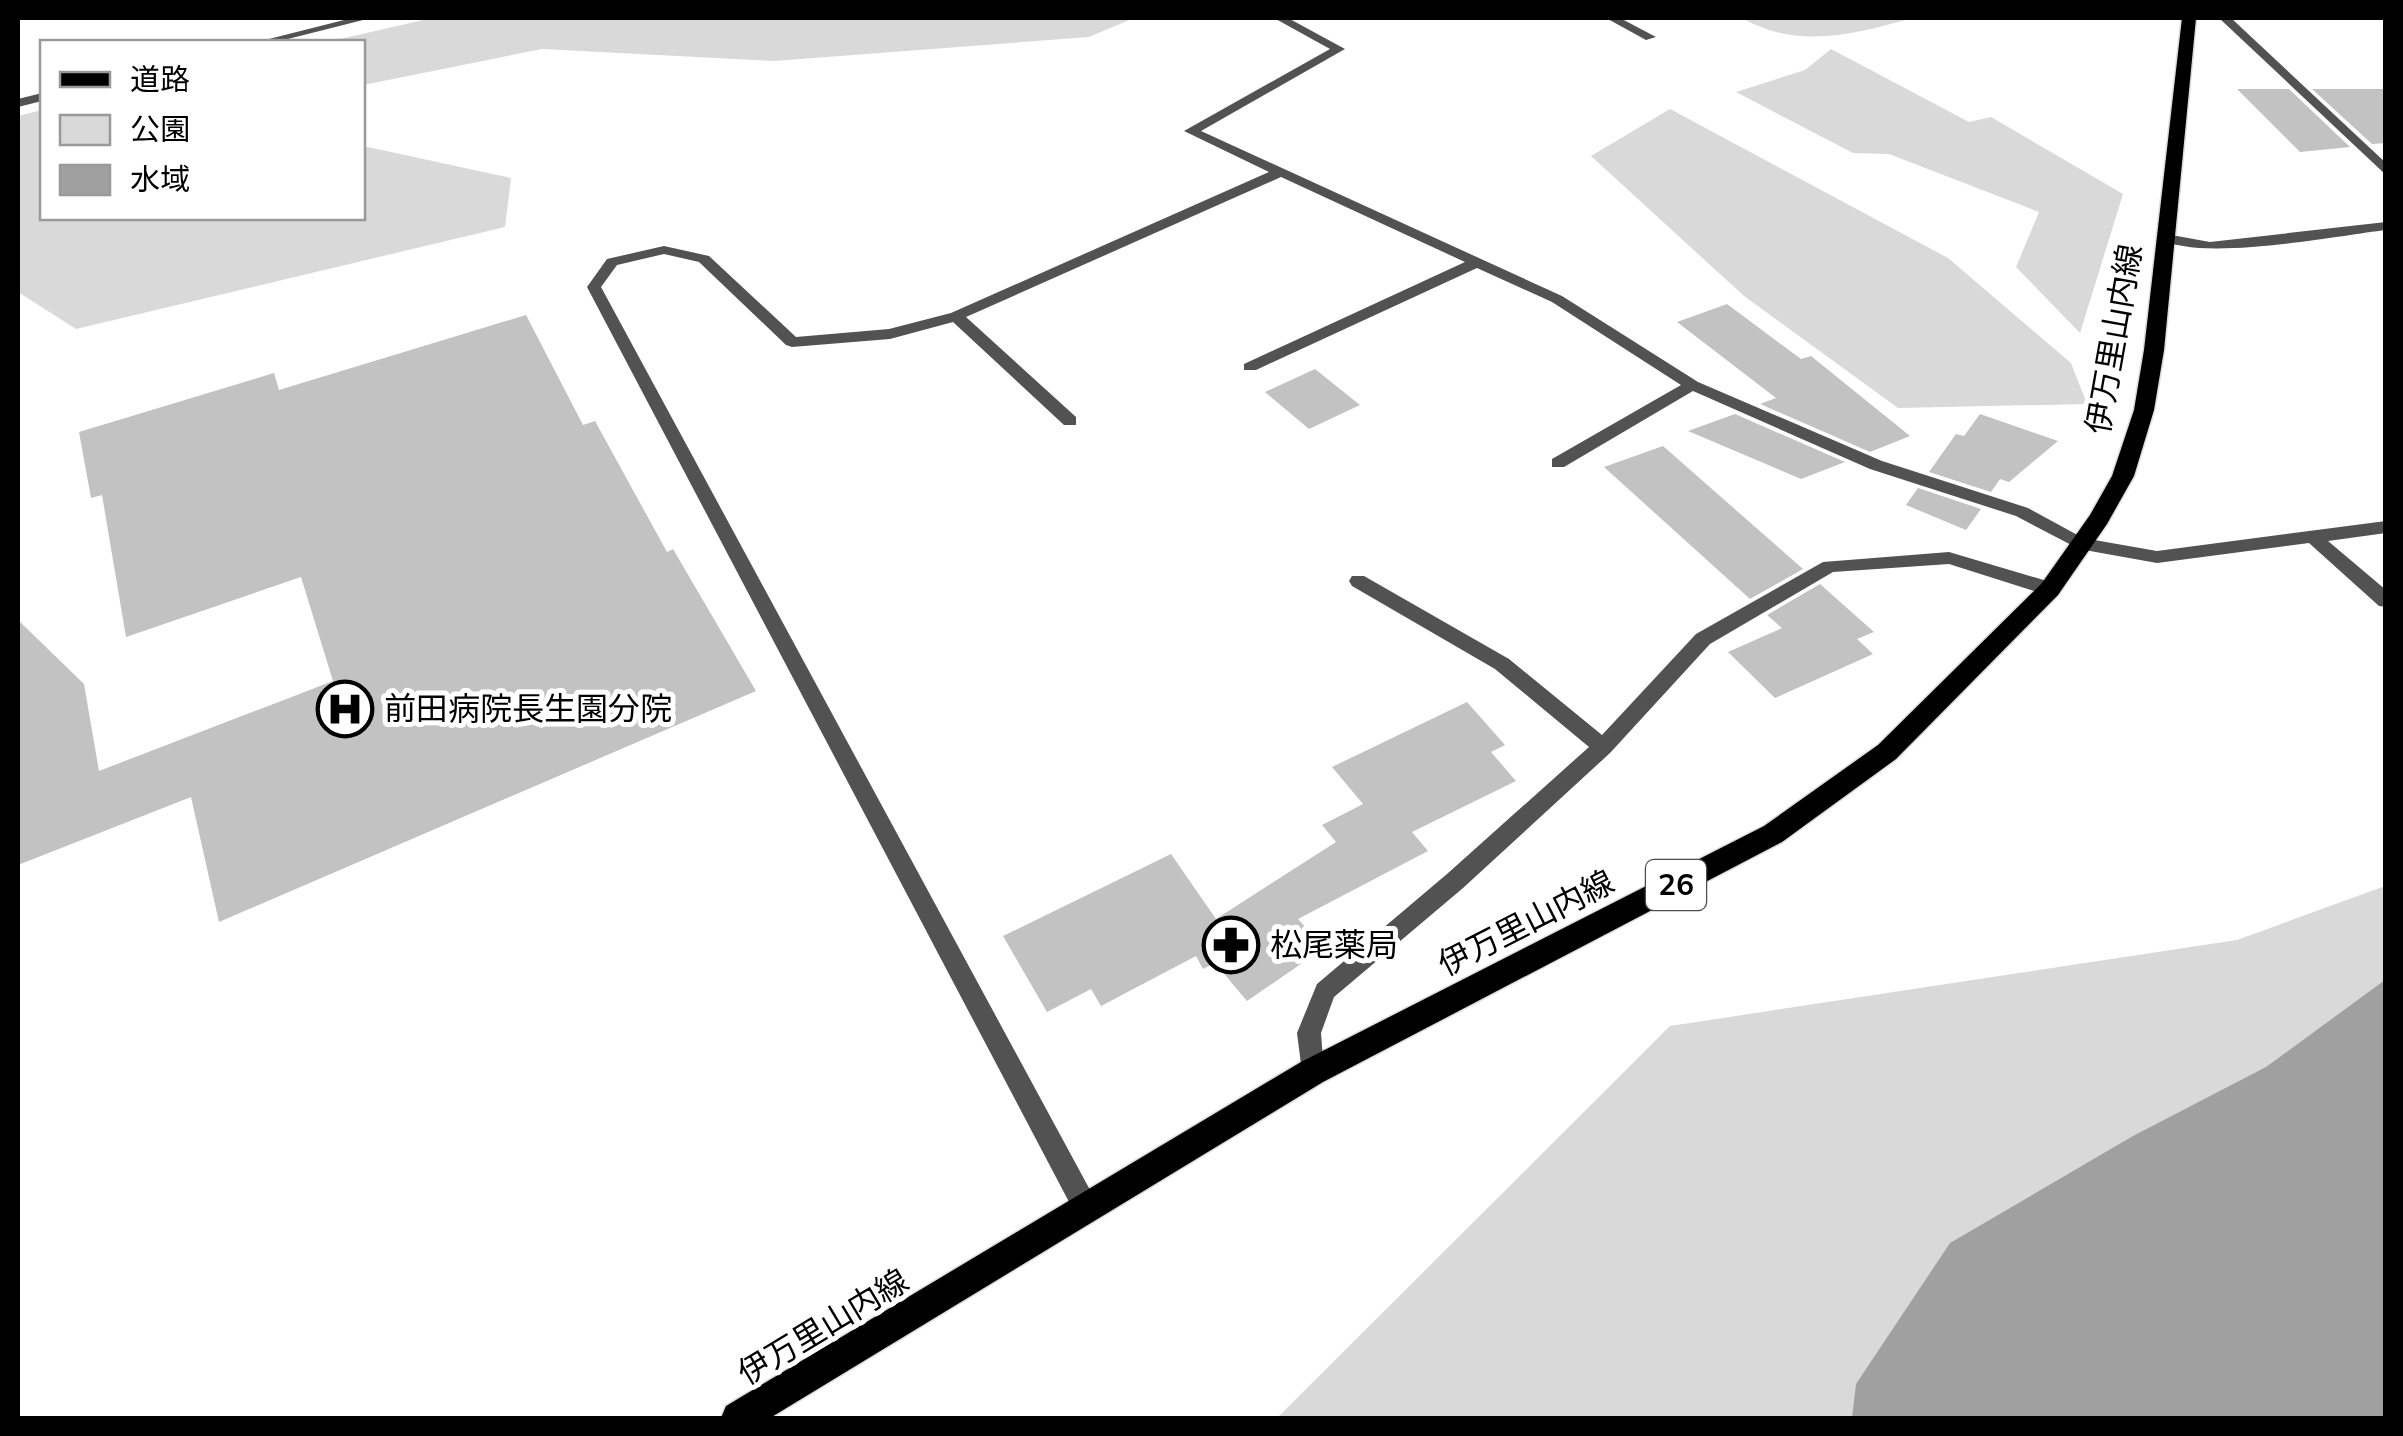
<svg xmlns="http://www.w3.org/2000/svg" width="2403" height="1436" viewBox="0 0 2403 1436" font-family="'Nunito Sans','Noto Sans JP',sans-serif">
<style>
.green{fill:#d9d9d9}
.water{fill:#a0a0a0}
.building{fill:#c2c2c2}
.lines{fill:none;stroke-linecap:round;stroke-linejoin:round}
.primary-casing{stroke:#dbdbdb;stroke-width:3}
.street{fill:#525252;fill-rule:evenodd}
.primary{fill:#000;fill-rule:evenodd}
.labels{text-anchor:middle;stroke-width:10;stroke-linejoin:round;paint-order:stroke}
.shield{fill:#fff;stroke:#4c4c4c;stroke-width:2.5}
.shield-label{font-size:30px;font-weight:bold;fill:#000}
.street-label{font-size:32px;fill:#000;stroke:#fff}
.poi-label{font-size:32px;fill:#000;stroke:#fff;text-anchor:start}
</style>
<rect width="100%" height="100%" fill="#fff"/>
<g class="green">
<polygon points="432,18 1134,18 1089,37 774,61 542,49 363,85 362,42 327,42"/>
<path d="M1742 18H1912C1856 34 1797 50 1742 18Z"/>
<polygon points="1831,49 1969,122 1991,117 2123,194 2080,333 2016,267 2039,212 1889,154 1853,153 1736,92 1805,70"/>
<polygon points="1670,109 1948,258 2071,363 2087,404 1898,408 1744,296 1591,156"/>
<polygon points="42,110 42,218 362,218 363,146 511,178 505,227 76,329 18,292 18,116"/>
<polygon points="2385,886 2385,1418 1277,1418 1670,1026 2237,940"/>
</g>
<polygon class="water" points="2385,980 2385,1418 1852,1418 1856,1384 1950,1243 2133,1136 2266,1067"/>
<g class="building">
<polygon points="2237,89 2289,89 2350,147 2300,152"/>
<polygon points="2312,89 2386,89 2386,143 2372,144"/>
<polygon points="1727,304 1801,359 1811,356 1910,436 1870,452 1760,404 1776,398 1677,322"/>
<polygon points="526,315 583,425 595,421 667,552 673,549 756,691 219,922 191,797 18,865 18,620 84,684 99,771 333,681 301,577 126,637 102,495 91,498 79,432 274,373 279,390"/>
<polygon points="1315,369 1360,405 1309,429 1265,392"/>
<polygon points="1735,414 1845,462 1801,479 1688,431"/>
<polygon points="1980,414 2058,441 2009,482 2000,479 1991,492 1929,472 1956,434 1964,436"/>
<polygon points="1663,446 1803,569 1750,599 1604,467"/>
<polygon points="1918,488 1981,509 1966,530 1906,505"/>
<polygon points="1820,584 1874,632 1857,639 1873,654 1775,698 1728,652 1782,628 1767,615"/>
<polygon points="1467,702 1505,745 1491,752 1516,781 1412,832 1428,851 1298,919 1324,948 1247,1001 1215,963 1203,969 1196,956 1101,1006 1091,989 1047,1012 1003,936 1171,854 1216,919 1336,842 1322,825 1363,804 1332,767"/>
</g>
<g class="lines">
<g class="primary-casing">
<polygon id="primary" points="2182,18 2196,18 2164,350 2154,410 2134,476 2107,524 2058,595 1896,759 1782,842 1323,1082 770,1418 721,1418 726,1406 1301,1062 1764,826 1878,745 2042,583 2090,515 2112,476 2134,410 2144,350"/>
</g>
<g class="street">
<polygon points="352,18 371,18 276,42 257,42"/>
<polygon points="1274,18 1288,18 1345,49 1201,131 1562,296 1698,382 1882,461 2028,508 2083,538 2157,551 2386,521 2386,533 2328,541 2386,590 2386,607 2379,606 2309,543 2157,563 2079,549 2016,516 1870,469 1693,391 1564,467 1552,467 1552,459 1681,385 1552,302 1477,268 1256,370 1244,370 1244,364 1465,262 1281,177 966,317 1076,417 1076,425 1064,425 953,322 890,339 792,347 786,345 699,262 664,254 617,265 601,287 1096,1201 1100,1210 1096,1219 1087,1223 1078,1219 587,287 607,259 664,246 709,256 796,337 889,329 951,313 1269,172 1184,131 1330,49"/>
<polygon points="1606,18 1620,18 1656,37 1646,40"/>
<polygon points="2219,18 2231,18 2386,163 2386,175"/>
<polygon points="42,93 42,101 18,107 18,99"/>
<path d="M2386 222V230C2335 236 2198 263 2159 238L2166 234 2210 242Z"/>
<polygon points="1949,552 2057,584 2059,589 2050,596 1949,564 1833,572 1710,644 1610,753 1463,888 1334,997 1321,1033 1324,1072 1321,1080 1312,1083 1303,1080 1297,1033 1317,984 1447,874 1589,747 1495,669 1352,586 1349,581 1352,576 1364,576 1509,659 1602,735 1696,634 1823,562"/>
</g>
<use href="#primary" class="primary"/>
</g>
<defs>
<g id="hospital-ring" transform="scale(2.875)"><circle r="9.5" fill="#fff" stroke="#000" stroke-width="1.5"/><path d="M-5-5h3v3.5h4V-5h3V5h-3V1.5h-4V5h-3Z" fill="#000"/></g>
<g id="pharmacy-ring" transform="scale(2.875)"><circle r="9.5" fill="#fff" stroke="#000" stroke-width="1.5"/><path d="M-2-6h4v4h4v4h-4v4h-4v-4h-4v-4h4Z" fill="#000"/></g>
</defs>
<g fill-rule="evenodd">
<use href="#hospital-ring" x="345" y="709"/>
<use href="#pharmacy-ring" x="1231" y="945"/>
</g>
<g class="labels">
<rect class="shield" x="1646" y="860" width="60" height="50" rx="8"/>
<g class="shield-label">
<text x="1676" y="895">26</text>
</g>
<g class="street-label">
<text transform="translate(2114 339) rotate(-80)" y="11">伊万里山内線</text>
<text transform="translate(1526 923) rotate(-27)" y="11">伊万里山内線</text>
<text transform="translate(823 1327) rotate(-31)" y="11">伊万里山内線</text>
</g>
<g class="poi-label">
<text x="384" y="720">前田病院長生園分院</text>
<text x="1270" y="956">松尾薬局</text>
</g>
</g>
<rect width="2403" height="1436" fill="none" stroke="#000000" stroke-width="40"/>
<rect x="40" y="40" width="325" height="180" fill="#ffffff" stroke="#999999" stroke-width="2.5"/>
<rect x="60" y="72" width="50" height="15" fill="#000000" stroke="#999999" stroke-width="2.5"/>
<text x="130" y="90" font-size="30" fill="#000000">道路</text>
<rect x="60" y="115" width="50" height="30" fill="#d9d9d9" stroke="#999999" stroke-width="2.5"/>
<text x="130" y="140" font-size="30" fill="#000000">公園</text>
<rect x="60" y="165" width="50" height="30" fill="#a0a0a0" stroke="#999999" stroke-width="2.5"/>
<text x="130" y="190" font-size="30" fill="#000000">水域</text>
</svg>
